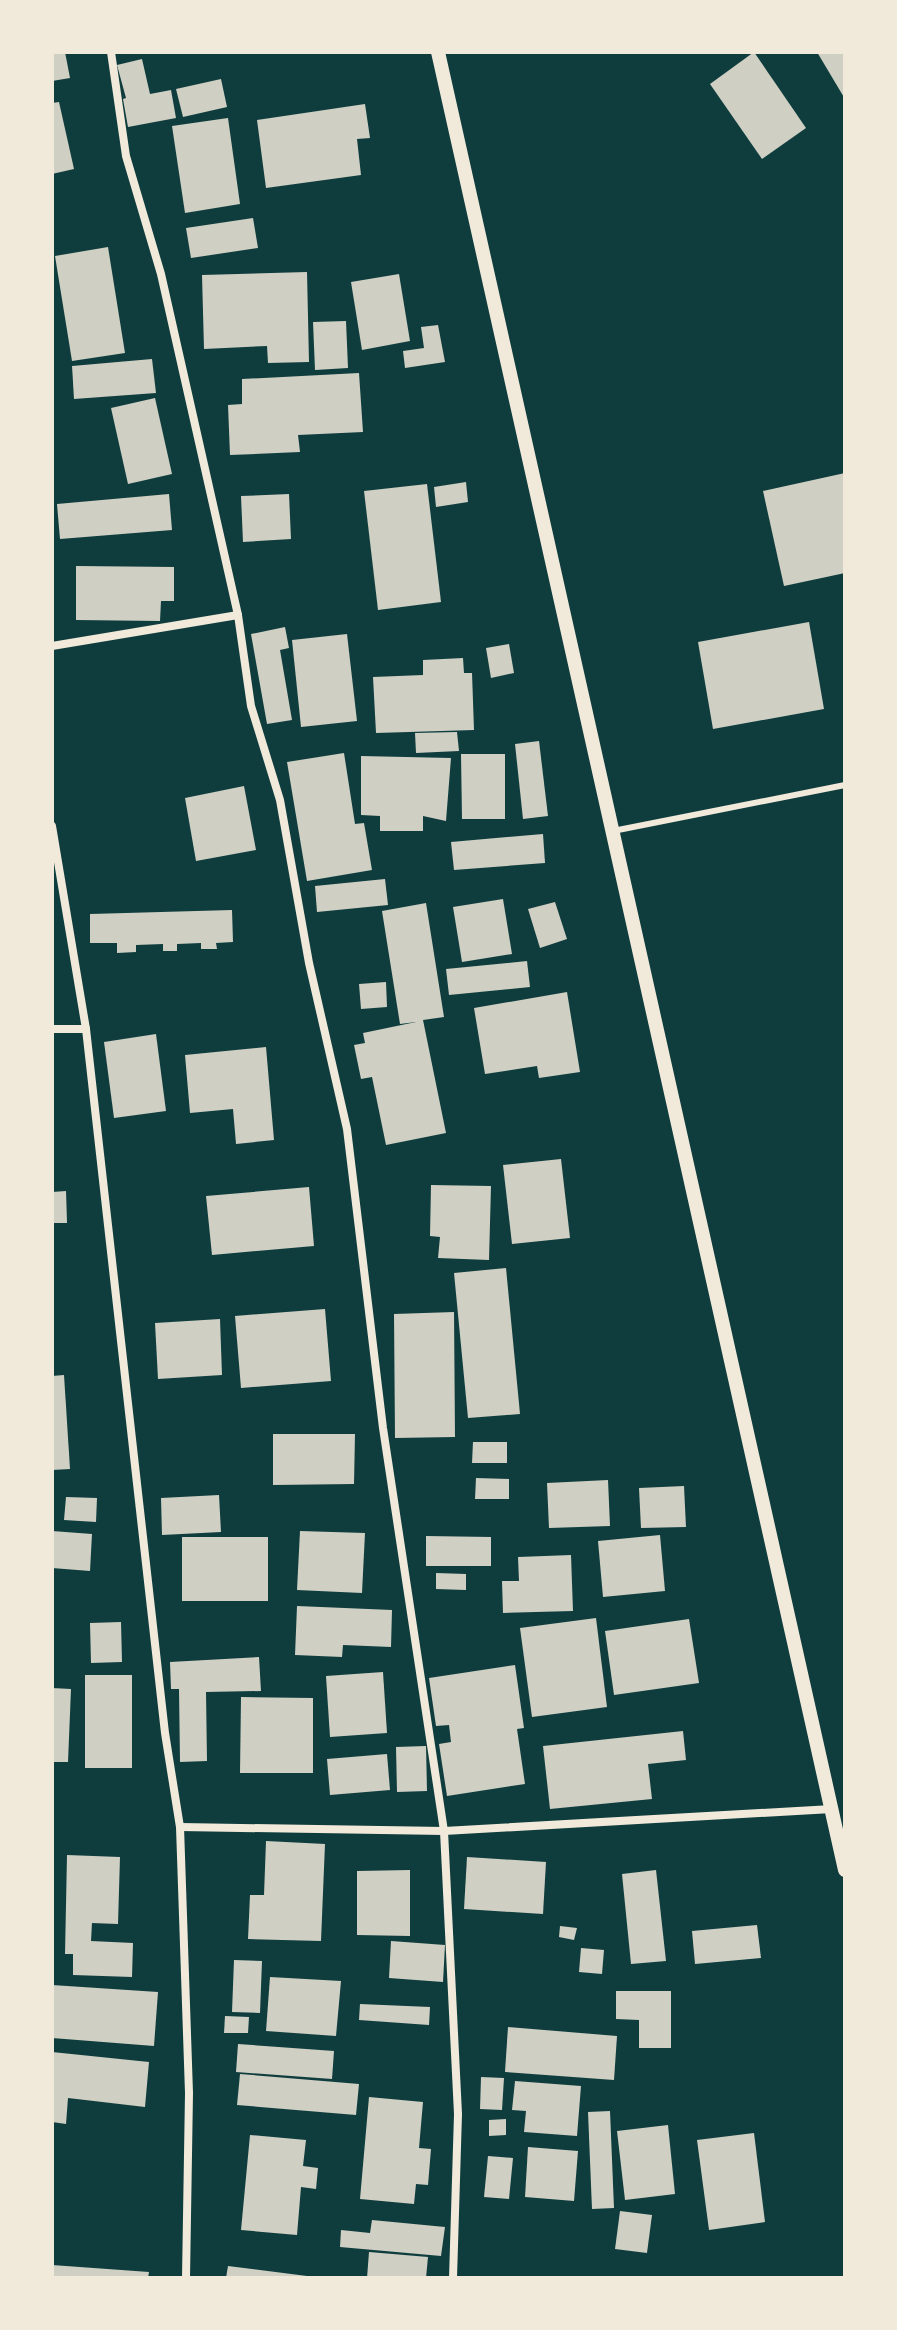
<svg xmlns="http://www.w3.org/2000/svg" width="897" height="2330" viewBox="0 0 897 2330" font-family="Poppins,sans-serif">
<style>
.building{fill:#cfcfc3}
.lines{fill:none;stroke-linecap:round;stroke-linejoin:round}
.service{stroke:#f1e9da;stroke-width:6}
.minor{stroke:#f1e9da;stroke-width:8}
.tertiary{stroke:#f1e9da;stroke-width:14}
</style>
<rect width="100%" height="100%" fill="#0f3d3e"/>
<g class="building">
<polygon points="52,52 65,52 70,78 52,81"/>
<polygon points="754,52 806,128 762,159 710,84"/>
<polygon points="817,52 845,52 845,99"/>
<polygon points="142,59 150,94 171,90 176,118 128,127 123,99 126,98 117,65"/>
<polygon points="221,79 227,107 183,117 176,89"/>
<polygon points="59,102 74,169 52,174 52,103"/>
<polygon points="365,104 370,138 357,139 361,175 266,188 257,120"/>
<polygon points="228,118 240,204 185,213 172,126"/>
<polygon points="253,218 258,248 191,258 186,228"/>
<polygon points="108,247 125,353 72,361 55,256"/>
<polygon points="307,272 309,362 268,363 267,346 204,349 202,275"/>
<polygon points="399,274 410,341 362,350 351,282"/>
<polygon points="346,321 348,368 315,370 313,322"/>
<polygon points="438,325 445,362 405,368 403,351 424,348 421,327"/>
<polygon points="152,359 156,393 74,399 72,366"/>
<polygon points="359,373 363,432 298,435 300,452 230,455 228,405 242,404 242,379"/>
<polygon points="155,398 172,474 128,484 111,408"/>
<polygon points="845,473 845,573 784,586 763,491"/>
<polygon points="466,482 468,502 436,507 434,487"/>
<polygon points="427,484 441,602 378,610 364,491"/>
<polygon points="169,494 172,530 60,539 57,504"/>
<polygon points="289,494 291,539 243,542 241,496"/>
<polygon points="76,566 174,567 174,601 161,601 160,621 76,620"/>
<polygon points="809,622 824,709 713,729 698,642"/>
<polygon points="285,627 289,648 280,650 292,720 267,724 251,634"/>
<polygon points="347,634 357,721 301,727 292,640"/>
<polygon points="509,644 514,673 491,678 486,648"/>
<polygon points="463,658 464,673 472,673 474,730 376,733 373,677 423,675 423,660"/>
<polygon points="457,732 459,751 416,753 415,733"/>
<polygon points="539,741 548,816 523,819 515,744"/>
<polygon points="344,753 355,824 364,823 372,870 307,881 287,762"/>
<polygon points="461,754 505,754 505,819 462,819"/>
<polygon points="361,756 451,758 446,821 423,816 423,831 380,831 380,816 361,815"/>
<polygon points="244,786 256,850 196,861 185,798"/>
<polygon points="543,834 545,863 454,870 451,842"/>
<polygon points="385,879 388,905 317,912 315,886"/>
<polygon points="503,899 512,954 462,962 453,907"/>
<polygon points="555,902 567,939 540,948 528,909"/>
<polygon points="426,903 444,1017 423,1020 446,1133 386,1145 372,1077 361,1079 354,1045 365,1043 363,1033 416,1022 400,1024 382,911"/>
<polygon points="232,910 233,942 216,943 217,949 201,949 201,943 177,944 177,951 163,951 163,944 136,945 136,952 117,953 117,943 90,943 90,914"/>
<polygon points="527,961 530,987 449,995 446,969"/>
<polygon points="386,982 387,1007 361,1009 359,984"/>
<polygon points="567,992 580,1072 539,1078 537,1066 485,1074 474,1008"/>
<polygon points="156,1034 166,1111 114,1118 104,1042"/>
<polygon points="266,1047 274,1140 236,1144 233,1109 190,1113 185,1055"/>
<polygon points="561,1159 570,1238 512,1244 503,1165"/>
<polygon points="431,1185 491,1186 489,1260 438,1258 440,1237 430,1236"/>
<polygon points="309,1187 314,1246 212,1255 206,1196"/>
<polygon points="66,1191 67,1223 52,1223 52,1192"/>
<polygon points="506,1268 520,1414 468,1418 454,1273"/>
<polygon points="325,1309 331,1381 241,1388 235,1316"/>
<polygon points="454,1312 455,1437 395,1438 394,1314"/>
<polygon points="220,1319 222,1375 158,1379 155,1323"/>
<polygon points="64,1375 70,1469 52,1470 52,1376"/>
<polygon points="273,1434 355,1434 354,1484 273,1485"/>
<polygon points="473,1442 507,1442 507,1463 472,1463"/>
<polygon points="476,1478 509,1479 509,1499 475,1499"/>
<polygon points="608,1480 610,1526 549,1528 547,1483"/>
<polygon points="684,1486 686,1527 641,1528 639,1488"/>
<polygon points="219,1495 221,1532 162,1535 161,1498"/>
<polygon points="66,1497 97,1498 96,1522 64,1520"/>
<polygon points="52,1531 92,1534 90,1571 52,1568"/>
<polygon points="300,1531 365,1533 362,1593 297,1590"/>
<polygon points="660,1535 665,1591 603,1597 598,1541"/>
<polygon points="426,1536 491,1537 491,1566 426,1566"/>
<rect x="182" y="1537" width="86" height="64"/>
<polygon points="571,1555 573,1611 503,1613 502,1581 519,1581 518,1557"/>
<polygon points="436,1573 466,1574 466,1590 436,1589"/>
<polygon points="297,1606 392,1610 391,1647 343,1645 342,1657 295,1655"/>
<polygon points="596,1618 607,1707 532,1717 520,1628"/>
<polygon points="689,1619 699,1683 614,1695 605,1631"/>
<polygon points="121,1622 122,1662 91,1663 90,1623"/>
<polygon points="259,1657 261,1691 206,1692 207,1761 180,1762 179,1689 171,1689 170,1662"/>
<polygon points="515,1665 524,1728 517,1729 525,1784 447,1796 439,1744 451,1742 449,1725 436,1726 429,1678"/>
<polygon points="383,1672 387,1733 330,1737 326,1676"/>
<rect x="85" y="1675" width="47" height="93"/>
<polygon points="52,1688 71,1689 68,1762 52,1762"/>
<polygon points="241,1697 313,1698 313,1773 240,1773"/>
<polygon points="683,1731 686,1760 648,1764 652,1799 550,1809 543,1746"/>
<polygon points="426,1746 427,1791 397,1792 396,1747"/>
<polygon points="387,1754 390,1790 330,1795 327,1759"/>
<polygon points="266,1841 325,1844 321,1941 248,1939 250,1895 264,1895"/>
<polygon points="67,1855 120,1857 118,1924 92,1923 91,1941 133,1943 132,1977 73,1975 73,1954 65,1954"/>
<polygon points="467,1857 546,1862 543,1914 464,1909"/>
<polygon points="410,1870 410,1936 357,1935 357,1871"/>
<polygon points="656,1870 666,1961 631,1964 622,1874"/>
<polygon points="757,1925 761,1958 695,1964 692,1931"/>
<polygon points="560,1926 577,1928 574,1940 559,1937"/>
<polygon points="391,1941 445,1945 443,1982 389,1978"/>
<polygon points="581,1948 604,1950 602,1974 579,1972"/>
<polygon points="234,1960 262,1961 260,2013 232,2012"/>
<polygon points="270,1977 341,1981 336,2036 266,2031"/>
<polygon points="52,1985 158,1992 154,2046 52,2038"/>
<polygon points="616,1991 671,1991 671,2048 639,2048 639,2020 616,2019"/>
<polygon points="360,2004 430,2007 429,2025 359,2020"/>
<polygon points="225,2016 249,2017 248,2033 224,2033"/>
<polygon points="508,2027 617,2036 614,2080 505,2072"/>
<polygon points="238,2044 334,2051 332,2079 236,2072"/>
<polygon points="52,2052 149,2062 145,2107 68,2098 66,2124 52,2122"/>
<polygon points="240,2074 359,2084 356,2115 237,2105"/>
<polygon points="481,2077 504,2078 502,2110 480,2109"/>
<polygon points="515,2081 581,2086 577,2136 524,2132 526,2111 512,2110"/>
<polygon points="369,2097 423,2102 419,2148 431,2149 428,2185 416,2184 414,2204 360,2199"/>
<polygon points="610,2111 614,2208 592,2209 588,2112"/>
<polygon points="506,2119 506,2135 489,2136 489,2120"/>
<polygon points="668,2125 675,2194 625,2200 617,2131"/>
<polygon points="754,2133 765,2222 709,2230 697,2140"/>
<polygon points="250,2135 306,2140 303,2166 318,2168 316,2189 301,2187 297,2235 241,2230"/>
<polygon points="528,2147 578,2151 574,2201 525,2197"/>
<polygon points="488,2156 513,2158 509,2199 484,2197"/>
<polygon points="620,2211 652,2215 647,2253 615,2249"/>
<polygon points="372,2220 445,2227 441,2256 340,2247 341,2230 370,2233"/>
<polygon points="369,2252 428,2257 426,2278 367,2278"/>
<polygon points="52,2265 149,2272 148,2278 52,2278"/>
<polygon points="228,2266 307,2276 306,2278 226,2278"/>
</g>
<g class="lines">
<polyline class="service" points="613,831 845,785"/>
<g class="minor">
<polyline points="111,52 126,156 161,274 238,615 251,706 280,800 309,963 347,1129 383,1428 444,1831 458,2114 453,2278"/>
<polyline points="52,646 238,615"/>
<polyline points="52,826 86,1029 165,1733 180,1827 189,2093 186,2278"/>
<polyline points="52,1029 86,1029"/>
<polyline points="180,1827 444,1831 832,1809"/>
</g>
<polyline class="tertiary" points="438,52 845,1870"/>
</g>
<rect width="897" height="2330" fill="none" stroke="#f1e9da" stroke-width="108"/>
</svg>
